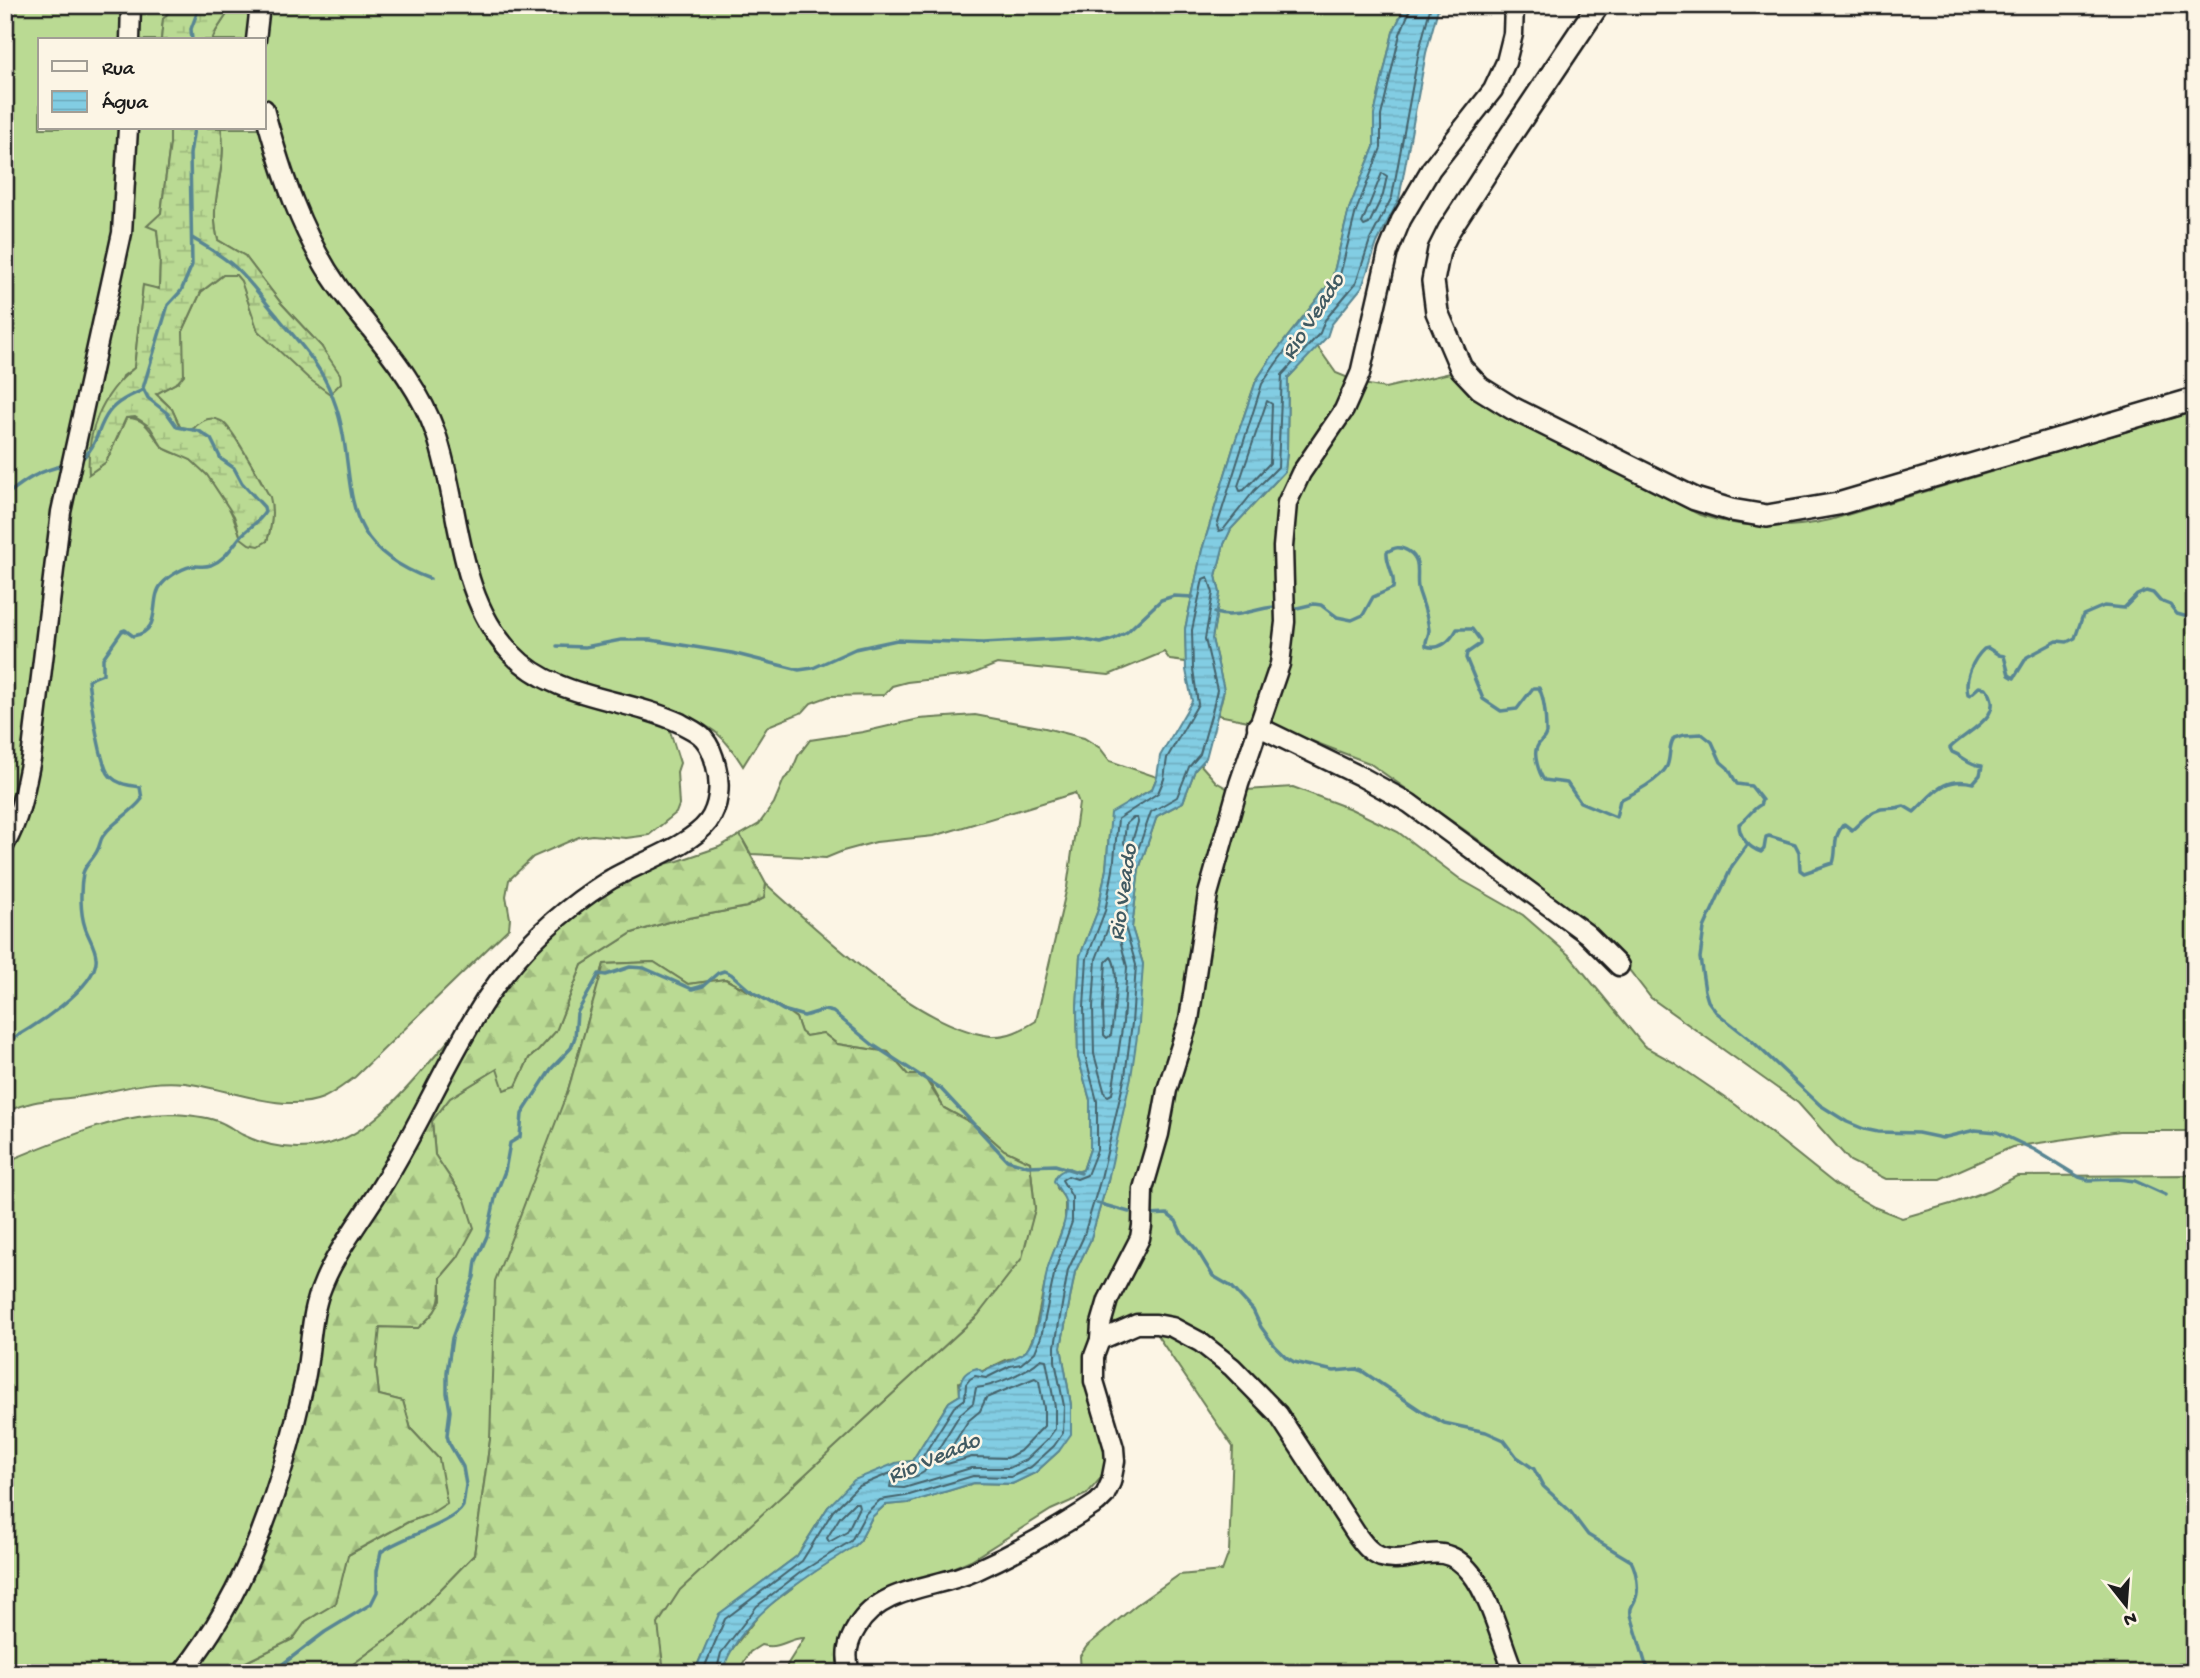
<svg xmlns="http://www.w3.org/2000/svg" width="2200" height="1678" viewBox="0 0 2200 1678" font-family="'Gochi Hand',sans-serif">
<style>
.grass{fill:#bada93;stroke:#6b7b58;stroke-width:2}
.forest{fill:url(#forest-firs);stroke:#6b7b58;stroke-width:2}
.wetland{fill:url(#wetland-marsh);stroke:#6b7b58;stroke-width:2}
.water{fill:url(#water-rules);stroke:#598693;stroke-width:2}
.lines{fill:none;stroke-linecap:round;stroke-linejoin:round}
.shore{stroke:#45636c;stroke-width:2}
.stream{stroke:#598693;stroke-width:3.5}
.minor-casing{stroke:#1c1c1c;stroke-width:23}
.major-casing{stroke:#1c1c1c;stroke-width:26}
.minor{stroke:#fcf5e5;stroke-width:18}
.major{stroke:#fcf5e5;stroke-width:21}
.labels{text-anchor:middle;stroke-width:5;stroke-linejoin:round;paint-order:stroke}
.water-label{font-size:23px;font-style:italic;fill:#405a62;stroke:#fcf5e5}
</style>
<defs>
<pattern id="forest-firs" width="22" height="20" patternUnits="userSpaceOnUse" patternTransform="scale(1.75)"><rect width="22" height="20" fill="#bada93"/><path d="M5 1l3.5 6h-7zM16 11l3.5 6h-7z" fill="#9fba7e"/></pattern>
<pattern id="wetland-marsh" width="20" height="14" patternUnits="userSpaceOnUse" patternTransform="scale(1.75)"><rect width="20" height="14" fill="#bada93"/><path d="M1 5h8M5 5V1M11 12h8M15 12V8" fill="none" stroke="#9fba7e"/></pattern>
<pattern id="water-rules" width="6" height="5" patternUnits="userSpaceOnUse" patternTransform="scale(1.75)"><rect width="6" height="5" fill="#82cde3"/><path d="M0 2.5h6" fill="none" stroke="#70afc2"/></pattern>
</defs>
<rect width="100%" height="100%" fill="#fcf5e5"/>
<filter id="ink" filterUnits="userSpaceOnUse"><feTurbulence type="fractalNoise" baseFrequency=".0143" numOctaves="2"/><feDisplacementMap in="SourceGraphic" scale="14" xChannelSelector="R" yChannelSelector="G"/><feConvolveMatrix kernelMatrix="1 2 1 2 8 2 1 2 1" color-interpolation-filters="sRGB"/></filter>
<g filter="url(#ink)">
<g class="grass">
<path d="M5 5H175L163 19 161 40H40V128H170V144L161 213 157 230 160 260 159 289 143 286 134 368 123 376 89 474 106 462 126 418C147 417 150 433 162 446 169 454 183 454 191 460 217 478 232 510 241 538L267 541C282 498 254 470 232 434L180 427 172 409 156 393 178 382 183 375V331L201 292 223 275H236L241 280 258 331 267 338 321 346 281 303 245 256 218 240C207 201 229 168 221 128H264V40H212L216 31 233 5H1406L1393 32 1374 115V147L1349 209 1332 280 1271 358 1256 381 1235 442 1202 550 1185 629 1186 662 1170 660 1164 652 1109 675 997 664 970 675 907 682 892 686 884 695 830 696 811 703 803 712 768 726 743 766C723 734 715 729 680 713L670 731 680 763 677 772 679 805 676 813 649 835 626 838 592 835 579 837 533 857 509 880 506 896 510 918 509 928 355 1077C344 1085 334 1093 323 1098 283 1114 226 1088 185 1083 148 1079 118 1091 84 1096 53 1101 35 1098 5 1112Z"/>
<path d="M1317 346 1336 373 1363 384 1385 388 1450 373 1471 396 1700 515C1744 529 1785 530 1830 520L2195 411V1131H2120L2012 1147 1940 1179H1886L1850 1161 1798 1103 1651 998 1626 966 1573 912 1476 838 1369 763 1273 726 1218 715 1224 690 1212 639 1220 593 1216 576 1224 544 1231 529 1285 471 1287 452 1288 378Z"/>
<path d="M975 715 1045 728 1084 738 1100 748 1110 761 1157 777 1152 789 1129 802 1109 833 1106 869 1098 910 1080 956 1077 1007 1078 1057 1090 1100V1149L1083 1170 1076 1172 1057 1188 1065 1199V1221L1048 1268 1034 1335 1028 1349 1018 1358 1008 1359 959 1382 960 1395 949 1402 912 1461 896 1463 828 1507 797 1556 720 1614 694 1673H664L657 1624 679 1590 978 1315 1030 1225 1035 1209 1030 1162 1004 1150 977 1126 944 1108 931 1085 908 1075 888 1052 837 1044 823 1033 806 1036 801 1032 796 1018 785 1010 726 979 688 984 654 962 604 964 568 1090 490 1440 474 1555 405 1626 341 1673H224L293 1639 306 1621 335 1603 348 1555 408 1522 430 1514 439 1459 411 1429 403 1401 379 1395 376 1367 379 1327 418 1328 441 1301V1277L458 1257 465 1200 435 1155 432 1121 450 1098 498 1068 516 1086 529 1058 538 1051 556 1031 582 965 632 933 668 922 747 907 764 898 766 884C820 932 918 1028 991 1036 1008 1037 1022 1030 1036 1021L1067 887 1079 803 1075 793 934 836 876 842 843 851 826 858 751 854 740 835 759 824 774 803 784 779 791 773 798 756 810 740 863 732 919 719Z"/>
<path d="M1200 764 1216 782 1232 791 1293 787 1351 809 1398 832 1460 879 1523 915 1570 956 1644 1046 1673 1062 1736 1105 1836 1185 1874 1207 1902 1218 1954 1203 1990 1190 2017 1176 2195 1175V1673H1081L1080 1656 1087 1646 1136 1605 1179 1575 1222 1571 1229 1552 1233 1447 1144 1316 1095 1353 1108 1459 1100 1479 1087 1494 1051 1510 971 1560 888 1595 861 1617 852 1673H787V1665L804 1638C787 1638 781 1650 761 1645L750 1652 737 1673H722L727 1656 762 1611 805 1578 860 1541 872 1517 885 1505 908 1503 974 1483 1012 1484 1035 1473 1059 1451 1071 1405 1061 1347 1075 1272 1090 1241 1108 1180 1143 964 1132 928 1139 869 1157 816 1183 802 1195 770Z"/>
<path d="M467 1020 208 1637 179 1673H5V1162C58 1141 115 1114 173 1114 187 1115 207 1116 220 1122 228 1125 235 1131 243 1135 274 1150 308 1152 341 1140 388 1121 432 1056 467 1020Z"/>
</g>
<g class="forest">
<path d="M740 835 766 884 764 898 747 907 668 922 632 933 582 965 556 1031 538 1051 529 1058 516 1086 504 1090 497 1069 450 1098 432 1121 435 1155 465 1200 474 1228 458 1257 441 1277C441 1304 439 1311 418 1328L380 1327 376 1367 379 1395 403 1401 411 1429 439 1459 447 1503 430 1514 408 1522 348 1555 336 1603 306 1621 293 1639 223 1673H179L208 1637 289 1445 320 1295 467 1020 584 899 642 869 678 861 719 847Z"/>
<polygon points="654,962 688,984 725,979 785,1010 796,1018 801,1032 806,1036 823,1033 837,1044 888,1052 908,1075 923,1075 944,1108 977,1126 1004,1150 1030,1162 1035,1209 1022,1258 978,1315 680,1590 658,1624 664,1673 341,1673 405,1626 474,1555 490,1440 495,1281 568,1090 604,964"/>
</g>
<g class="wetland">
<polygon points="175,5 233,5 216,31 212,40 161,40 163,19"/>
<path d="M170 128H221C229 168 207 201 218 240L245 256 281 303 321 346 340 374 341 383 330 394 308 378 258 331 241 281 236 275H223L201 292 183 331 184 375 178 382 156 394 172 409 180 427 192 430C200 421 210 415 221 421 233 427 261 482 270 497 274 512 272 526 267 541L259 546 249 544 241 538 234 516 207 475 191 460 163 448 150 427 143 422 135 417 126 418 106 462 89 474C86 432 101 395 134 368L143 285 159 289 160 260 157 230 147 226 161 213 170 144Z"/>
</g>
<path class="water" d="M1406 5H1439L1426 53 1399 199 1377 243 1362 287 1331 325 1327 337 1288 378 1287 452 1285 471 1231 529 1224 544 1216 576 1220 593 1212 639 1224 690 1206 758 1195 770 1183 802 1157 816 1139 869 1132 928 1143 964 1139 1023 1131 1077 1108 1180 1090 1241 1075 1272 1061 1347 1071 1405V1434L1059 1451 1035 1473 1012 1484 974 1483 908 1503 885 1505 872 1517 860 1541 855 1546C808 1576 738 1616 722 1673H694L719 1614 797 1556 828 1507 854 1480 896 1463 912 1461 949 1402 960 1395C959 1381 962 1372 977 1368L983 1372C993 1366 1021 1357 1026 1351 1041 1334 1042 1289 1048 1267 1054 1247 1067 1227 1066 1205 1065 1195 1058 1190 1054 1181 1056 1173 1062 1171 1069 1168L1076 1172 1083 1170 1090 1149V1100L1078 1057 1077 1007 1080 956 1098 910 1106 869 1111 813 1152 789 1157 777 1160 756 1192 701 1186 670 1185 629 1202 550 1235 442 1256 381 1271 358 1332 280 1349 209 1374 147V115L1393 32Z"/>
<g class="lines">
<g class="shore">
<polyline points="1412,5 1400,34 1381,116 1381,148 1356,211 1338,283 1277,362 1262,384 1217,526 1219,531 1223,530 1254,491 1278,467 1282,375 1320,333 1325,320 1356,283 1370,240 1392,197 1419,51 1431,5"/>
<polygon points="1382,173 1387,176 1383,195 1369,224 1364,226 1362,223"/>
<polygon points="1267,401 1272,404 1270,463 1244,490 1240,491 1238,486"/>
<polygon points="1133,818 1137,818 1138,822 1131,845 1127,847 1124,843 1126,824"/>
<polygon points="1113,921 1116,924 1127,967 1123,1022 1112,1094 1108,1096 1105,1094 1094,1054 1093,1007 1096,959 1110,923"/>
<path d="M1111 957C1121 969 1113 1018 1111 1035L1107 1038 1104 1035 1103 1007 1106 962Z"/>
<path d="M1041 1359 1046 1360 1055 1407V1429L1047 1440 1026 1460 1009 1468H971L904 1488 890 1487 891 1482 917 1476 924 1472 960 1414 973 1403 976 1388C995 1386 1027 1372 1041 1359Z"/>
<polygon points="1035,1378 1039,1381 1044,1408 1044,1426 1020,1451 1007,1458 972,1457 947,1464 944,1463 944,1459 968,1421 980,1411 986,1398"/>
<polygon points="854,1503 858,1503 859,1507 847,1532 829,1542 827,1538 840,1517"/>
<polyline points="702,1673 725,1619 802,1561 833,1511 857,1487 898,1470 916,1467 954,1407 965,1399 966,1384 970,1379 975,1376 986,1378 1010,1366 1021,1364 1035,1352 1041,1337 1055,1270 1072,1222 1072,1197 1062,1180 1068,1176 1077,1179 1087,1175 1097,1150 1097,1101 1085,1055 1084,1007 1087,958 1105,911 1113,870 1118,819 1158,793 1164,779 1167,758 1198,704 1193,669 1192,630 1203,579 1208,577 1213,593 1205,639 1217,690 1212,712 1200,754 1189,767 1177,797 1151,812 1132,867 1125,927 1136,965 1132,1023 1125,1076 1101,1178 1083,1238 1068,1270 1055,1346 1055,1361 1064,1406 1063,1433 1054,1446 1031,1467 1011,1477 973,1476 906,1496 880,1500 866,1513 851,1541 801,1572 757,1606 721,1653 716,1673"/>
</g>
<g class="stream">
<polyline points="192,40 191,29 200,5"/>
<path d="M192 238C207 247 223 256 236 268 252 283 264 301 278 317 295 338 316 360 328 386 367 470 320 538 430 579"/>
<path d="M79 461C99 446 96 429 109 412 117 401 132 395 143 390"/>
<path d="M5 496C27 479 38 471 66 465"/>
<path d="M1297 608 1314 604 1321 605 1337 617 1352 620 1363 615 1373 597 1393 588C1396 575 1386 565 1387 552 1395 547 1400 546 1408 551 1424 561 1414 577 1419 592 1423 604 1428 617 1429 630 1429 637 1425 639 1426 646 1440 651 1451 640 1457 629H1472L1480 640V644L1467 653 1466 658 1483 699 1501 711 1517 709 1533 688H1539C1545 700 1546 719 1546 733 1545 740 1539 741 1537 747 1533 755 1539 773 1544 780L1567 783 1580 802 1616 817 1620 800C1633 794 1661 779 1667 766 1671 756 1668 747 1674 738L1684 735 1702 734 1712 742 1721 762 1728 768 1737 784 1751 786 1762 800 1760 805C1751 810 1748 818 1739 824 1739 837 1749 848 1761 852L1764 849 1766 837 1769 836 1795 844 1799 852 1800 870 1804 873 1833 863C1838 849 1831 839 1844 824L1852 830C1861 822 1869 812 1881 809 1889 808 1895 809 1904 806L1914 812C1933 794 1943 776 1973 783L1980 775 1982 766C1967 764 1965 757 1952 752L1950 748C1966 731 2008 716 1986 688L1979 687 1970 695 1968 694C1964 679 1973 659 1984 649L1988 648 1999 655 2004 656 2009 675 2014 678 2027 657 2057 641 2067 642 2075 638 2083 615 2104 606 2124 608 2137 595 2146 591 2153 593 2160 601 2170 605 2177 614 2195 619"/>
<path d="M1215 613C1236 619 1253 609 1274 607"/>
<polyline points="557,646 585,647 621,640 651,640 732,653 799,670 813,668 855,649 897,640 983,643 1074,638 1101,643 1114,639 1127,632 1161,600 1174,596 1193,597"/>
<polyline points="1748,844 1732,866 1704,928 1700,958 1705,991 1708,1001 1716,1012 1751,1040 1820,1105 1847,1122 1864,1129 1878,1132 1918,1133 1942,1138 1975,1130 1997,1132 2035,1150 2079,1177 2089,1180 2118,1179 2135,1181 2166,1195"/>
<path d="M5 1042C29 1031 100 986 96 957 95 946 88 937 85 927 80 912 80 889 83 873 86 864 93 859 97 851 100 846 100 840 103 836 113 821 131 814 142 799L140 787C129 785 119 785 110 776 100 767 90 695 88 680L103 674V658L122 631 125 630 133 636C164 631 148 599 162 584 169 576 185 566 195 566 202 566 205 567 211 565 226 559 232 546 242 535 250 527 259 522 265 512L264 507 242 483 234 468 221 459 211 439 199 431 177 427 167 413 148 398 143 388 168 305 181 291 192 265 190 154 194 128"/>
<polyline points="1097,1203 1129,1212"/>
<path d="M1149 1215 1167 1214 1176 1221 1181 1232 1197 1250 1213 1276 1232 1287 1253 1310 1261 1327 1275 1346 1286 1357 1294 1362 1334 1371 1356 1369 1362 1371 1423 1412 1444 1423 1486 1432 1504 1440 1517 1457 1534 1469 1543 1486 1570 1511 1588 1535 1631 1561C1636 1570 1640 1590 1635 1600 1632 1607 1630 1607 1631 1615L1645 1662 1651 1673"/>
<path d="M271 1673 325 1632 371 1604 377 1592V1571L381 1552C402 1536 452 1525 463 1506L466 1485 463 1467 449 1443 447 1435 450 1411 447 1393V1372L452 1338 474 1277 476 1261 487 1236 496 1194 505 1171 510 1143 520 1137 522 1114 551 1069 571 1048 575 1037 577 1013 599 974 606 975 630 967 644 968 692 989 703 986 718 973 724 971 731 974 748 989 783 1010 804 1016 824 1010 833 1012 873 1045 941 1089 1007 1160 1028 1166 1055 1165 1081 1173"/>
</g>
<g class="minor-casing">
<g id="minor">
<polyline points="130,40 131,5"/>
<polyline points="256,40 260,5"/>
<polyline points="1257,726 1360,776 1409,803 1587,934 1619,966"/>
<path d="M5 844C20 818 25 789 31 759L61 512 122 233 128 128"/>
<path d="M1100 1340 1137 1324H1156L1172 1327 1200 1342 1232 1367 1278 1414 1357 1535C1363 1543 1370 1553 1381 1557 1413 1567 1440 1534 1471 1573 1490 1596 1502 1644 1514 1673"/>
<path d="M182 1673C250 1588 282 1484 305 1379 311 1350 310 1319 320 1292 335 1250 367 1213 389 1174 419 1124 443 1070 473 1020 506 963 552 916 608 881 635 864 689 847 708 822 719 807 721 784 716 766 714 757 710 746 704 739 699 732 688 728 680 723 625 697 555 700 511 653 455 594 461 506 436 434 416 377 374 336 339 288 301 234 281 172 264 109"/>
<path d="M850 1673C845 1655 847 1643 857 1627 881 1586 936 1589 975 1571 1017 1552 1059 1528 1097 1503L1105 1495 1111 1482 1115 1461 1114 1448 1094 1381V1356L1100 1340 1101 1324 1108 1300 1140 1238 1142 1226 1143 1189 1159 1134 1167 1090 1189 1020 1208 894 1239 784 1280 664 1285 622 1283 547 1287 503 1301 473 1344 410 1360 374 1388 252 1401 220 1431 169 1493 90 1506 62 1513 34 1514 5"/>
</g>
</g>
<g class="major-casing">
<polyline id="major" points="1598,5 1508,139 1449,230 1439,250 1433,281 1437,312 1461,368 1480,388 1512,408 1695,499 1731,510 1767,516 1838,504 2195,399"/>
</g>
<use href="#minor" class="minor"/>
<use href="#major" class="major"/>
</g>
</g>
<g class="labels">
<g class="water-label">
<text transform="translate(1311 315) rotate(-57)" y="8">Rio Veado</text>
<text transform="translate(1121 892) rotate(-82)" y="8">Rio Veado</text>
<text transform="translate(933 1456) rotate(-23)" y="8">Rio Veado</text>
</g>
</g>
<rect width="2200" height="1678" fill="none" stroke="#fcf5e5" stroke-width="28"/>
<rect x="14" y="14" width="2172" height="1650" fill="none" stroke="#1c1c1c" stroke-width="2.5" filter="url(#ink)"/>
<rect x="38" y="38" width="228" height="91" fill="#fcf5e5" stroke="#a29e95" stroke-width="2"/>
<rect x="52" y="61" width="35" height="10" fill="#fcf5e5" stroke="#a29e95" stroke-width="2"/>
<text x="102" y="74" font-size="21" fill="#1c1c1c">Rua</text>
<rect x="52" y="91" width="35" height="21" fill="url(#water-rules)" stroke="#a29e95" stroke-width="2"/>
<text x="102" y="108" font-size="21" fill="#1c1c1c">Água</text>
<g transform="translate(2126 1605) rotate(163)" stroke="#fcf5e5" stroke-width="5" paint-order="stroke">
<path d="M0-5L12 26L0 18L-12 26Z" fill="#1c1c1c"/>
<text y="-10" font-size="19" font-weight="bold" text-anchor="middle" fill="#1c1c1c">N</text>
</g>
</svg>
